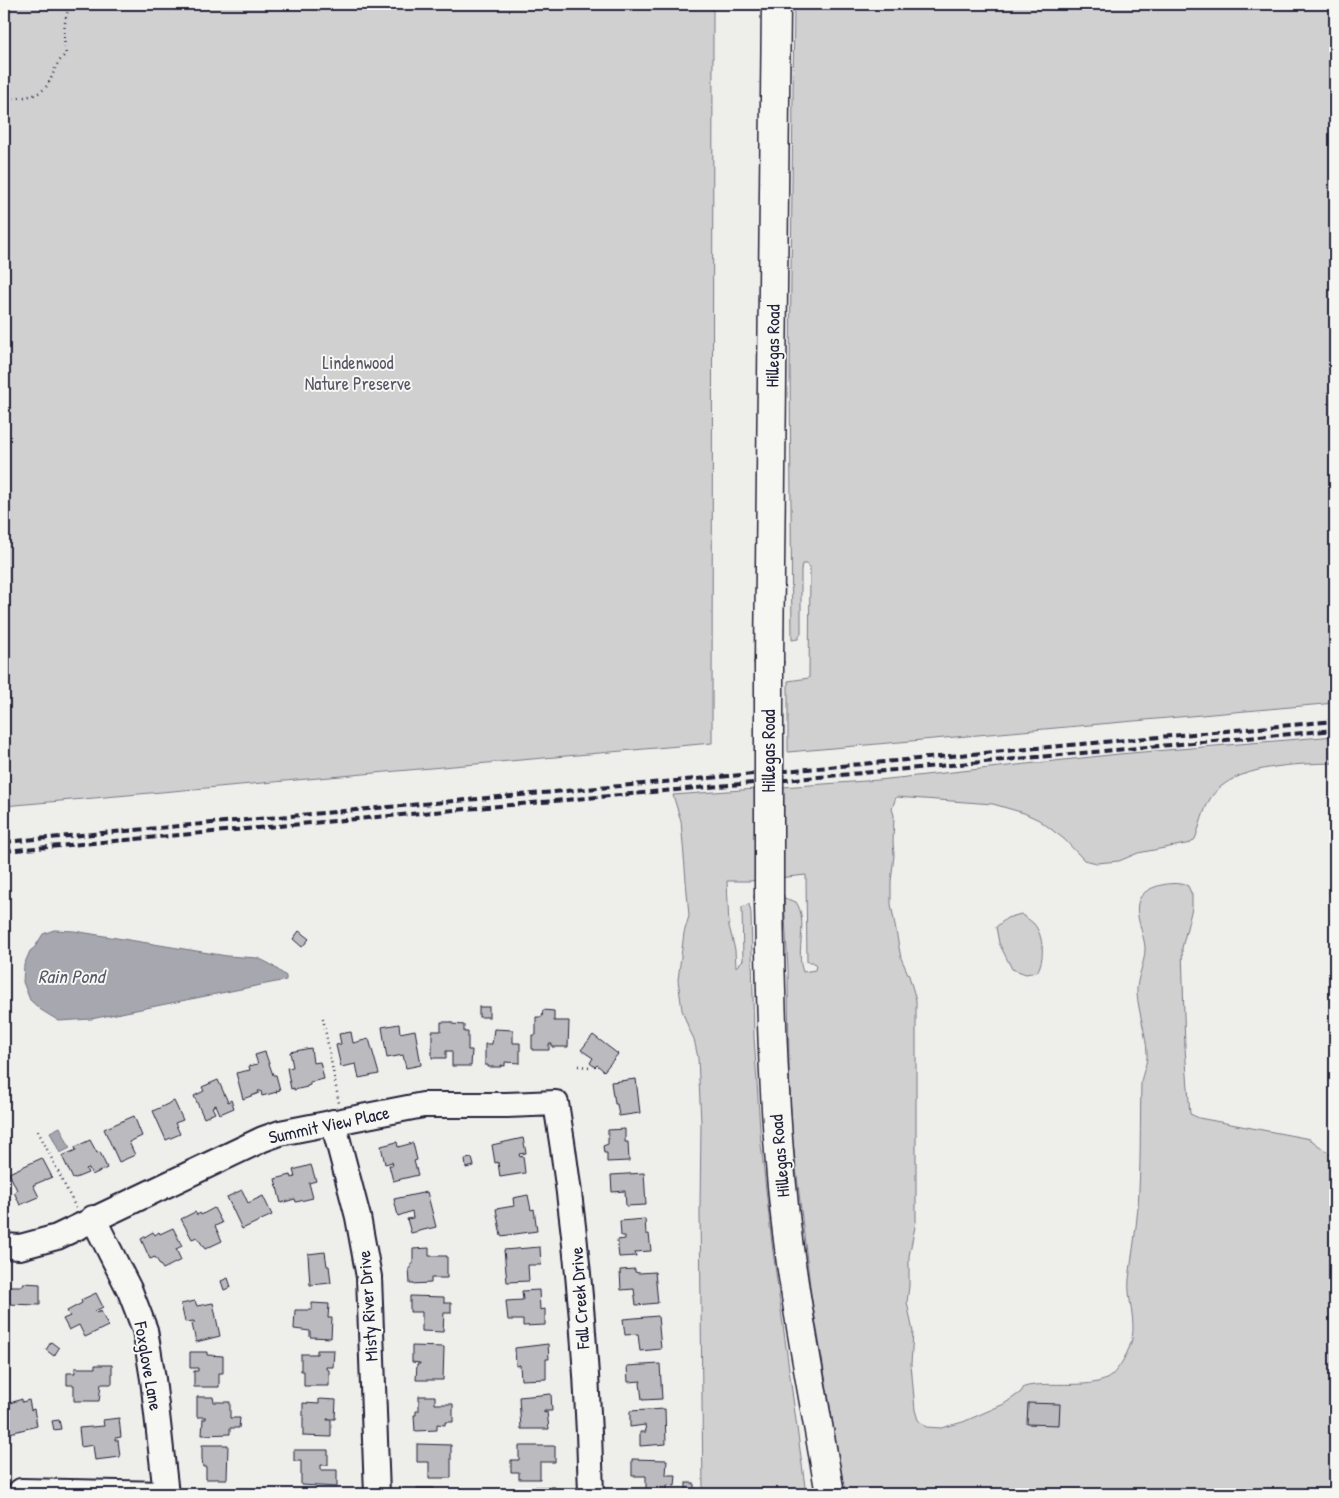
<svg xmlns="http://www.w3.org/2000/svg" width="1339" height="1498" viewBox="0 0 1339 1498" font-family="'Patrick Hand',sans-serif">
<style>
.green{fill:#d0d0d1;stroke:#797986}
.water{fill:#a7a7af;stroke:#727281}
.building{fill:#bbbbbf;stroke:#22223b}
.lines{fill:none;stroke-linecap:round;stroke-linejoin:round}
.minor-casing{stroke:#22223b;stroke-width:28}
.major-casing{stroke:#22223b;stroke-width:31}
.path{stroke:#22223b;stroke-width:2.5;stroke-dasharray:1 4;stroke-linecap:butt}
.minor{stroke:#f6f6f2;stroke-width:24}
.major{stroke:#f6f6f2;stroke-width:28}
.rail{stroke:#22223b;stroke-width:4;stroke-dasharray:8 4;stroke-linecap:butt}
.major-bridge-casing{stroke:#22223b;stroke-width:31;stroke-linecap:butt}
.major-bridge{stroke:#f6f6f2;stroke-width:28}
.labels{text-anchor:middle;stroke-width:4;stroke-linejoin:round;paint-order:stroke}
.street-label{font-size:18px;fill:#22223b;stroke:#f6f6f2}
.park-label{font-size:18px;fill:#565668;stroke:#f6f6f2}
.water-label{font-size:19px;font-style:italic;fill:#575769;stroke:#f6f6f2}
</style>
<rect width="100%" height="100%" fill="#eeeeeb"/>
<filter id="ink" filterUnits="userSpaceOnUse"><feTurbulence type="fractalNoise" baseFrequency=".02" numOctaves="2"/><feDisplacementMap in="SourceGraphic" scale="10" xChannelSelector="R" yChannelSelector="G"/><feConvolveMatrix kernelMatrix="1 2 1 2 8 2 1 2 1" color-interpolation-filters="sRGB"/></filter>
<g filter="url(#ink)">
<g class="green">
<polygon points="4,4 713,4 712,743 4,806"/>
<polygon points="794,4 1335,4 1335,703 788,752 788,681 809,678 810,567 806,564 802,564 801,570 801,633 798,639 792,640 790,371"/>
<path d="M1335 736V763C1299 764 1231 764 1210 799 1203 811 1200 826 1195 839L1191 843 1138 853 1119 861 1097 863 1084 860 1064 839 1039 820 1024 813 993 804 896 797 892 809 894 815 893 842 894 855 891 882V904L901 958 909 976 916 1000V1222L909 1256V1286L907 1302 913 1332 911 1364 915 1410 918 1420 926 1427 941 1428 963 1422 1004 1404 1021 1392 1024 1387C1048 1380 1096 1391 1112 1375 1121 1366 1129 1351 1132 1339 1136 1318 1127 1299 1129 1279 1132 1255 1136 1231 1138 1207 1141 1166 1140 1124 1141 1083 1142 1073 1148 1063 1147 1053 1146 1033 1139 1014 1137 994 1136 978 1145 964 1145 949 1145 934 1132 913 1140 898 1147 885 1176 880 1188 886L1192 895V908L1182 948 1185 1048 1190 1114 1199 1118 1310 1139 1335 1158V1494H845L811 1294 792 1134 789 1070 788 970 784 898 796 902C809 921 795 951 803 972L815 970 816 965 813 962H807L806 875 750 881H727L729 926 735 950 736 967 743 960 742 907 749 904 751 913 754 1037 761 1144 772 1244 806 1494H703L700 1210 701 1123 698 1058 694 1039 689 1029 682 1010 678 980 684 933 689 916 681 821 673 795 879 780 1119 754Z"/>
<path d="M1021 914C1025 917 1030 920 1034 924 1044 936 1045 960 1037 972L1026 974 1012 969 999 943 996 927 1007 918Z"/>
</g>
<g class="water">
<polygon points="54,930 74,931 227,956 258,958 270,964 286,976 286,980 91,1019 59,1021 41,1010 30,1000 23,982 24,965 30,951 35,947 43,934"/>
<polygon points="60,1127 70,1148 60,1153 50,1132"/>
</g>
<g class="building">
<polygon points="299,931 309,939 302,947 293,939"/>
<rect x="479" y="1007" width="10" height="10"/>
<polygon points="543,1010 554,1011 554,1021 569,1021 568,1047 552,1047 552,1044 549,1044 549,1050 532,1050 532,1035 536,1035 536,1017 542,1017"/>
<polygon points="441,1022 452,1022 452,1024 464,1025 464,1032 468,1032 468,1050 472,1050 471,1066 452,1066 452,1051 446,1051 446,1058 432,1058 432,1031 441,1031"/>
<polygon points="399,1024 400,1033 415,1030 421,1065 406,1068 403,1055 387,1058 382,1027"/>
<polygon points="494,1029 513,1030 513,1043 520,1043 520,1063 505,1062 505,1066 501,1065 501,1067 488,1067 488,1065 485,1065 485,1044 492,1044"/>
<polygon points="351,1032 353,1043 369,1039 379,1074 359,1078 356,1064 341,1067 336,1045 341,1044 339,1034"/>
<polygon points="593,1035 618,1054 604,1071 597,1065 595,1067 590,1063 593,1058 581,1050"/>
<polygon points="311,1048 313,1063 320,1062 324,1079 310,1082 310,1085 307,1086 307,1087 294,1090 294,1088 291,1089 287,1068 293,1067 290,1052"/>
<polygon points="265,1052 273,1075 276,1075 280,1090 276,1091 277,1092 262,1096 261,1091 258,1091 259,1093 243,1099 236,1073 250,1070 249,1066 258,1064 255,1055"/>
<polygon points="636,1079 640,1113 619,1116 617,1104 615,1104 614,1096 613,1096 611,1082"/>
<polygon points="218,1080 228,1102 231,1100 234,1108 220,1114 216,1105 212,1107 215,1113 204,1118 194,1096 204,1091 202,1087"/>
<polygon points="174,1101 183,1120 175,1123 180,1134 166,1140 153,1111"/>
<polygon points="134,1116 142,1136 129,1142 135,1155 119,1162 104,1129"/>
<polygon points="625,1129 625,1142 628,1142 629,1161 607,1162 607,1153 604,1153 603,1146 608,1144 608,1130"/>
<polygon points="523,1138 526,1153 519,1154 520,1157 523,1156 525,1173 500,1177 498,1162 495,1163 492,1145"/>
<polygon points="90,1140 97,1153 100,1152 107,1168 92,1175 89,1168 86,1169 88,1173 73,1179 62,1156 76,1150 75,1147"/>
<polygon points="397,1142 398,1147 413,1143 417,1160 414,1161 418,1175 393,1181 389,1165 393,1165 392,1162 385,1164 381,1146"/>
<polygon points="42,1158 52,1177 33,1185 39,1197 20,1205 14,1192 17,1190 9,1173"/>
<polygon points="472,1158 474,1166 466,1168 465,1159"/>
<polygon points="311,1165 316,1181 309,1183 313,1198 296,1202 295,1199 281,1203 275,1179 291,1175 292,1178 295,1177 293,1170"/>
<polygon points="644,1173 646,1205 626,1206 625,1191 612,1192 611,1175"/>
<polygon points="242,1190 248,1203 263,1196 272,1215 242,1229 227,1197"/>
<polygon points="427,1192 436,1227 411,1233 407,1219 413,1218 412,1211 398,1216 394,1199"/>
<polygon points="528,1195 531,1210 534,1209 537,1231 501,1236 496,1209 514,1206 513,1198"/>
<polygon points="214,1208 222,1223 215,1226 222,1241 205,1249 197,1237 192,1239 181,1219 195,1212 197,1215 200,1213 201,1215"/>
<polygon points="645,1219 646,1234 649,1234 651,1251 635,1252 636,1256 619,1257 617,1240 625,1239 625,1236 621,1236 620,1221"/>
<polygon points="173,1228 182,1246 176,1249 181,1260 163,1269 155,1257 150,1259 141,1239 153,1232 155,1235 159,1232 160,1234"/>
<polygon points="540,1247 541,1265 528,1265 529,1281 507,1282 504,1250"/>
<polygon points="429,1248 429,1256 447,1256 447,1278 431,1278 431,1283 410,1284 409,1268 411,1268 411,1264 413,1264 413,1249"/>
<polygon points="325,1252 327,1266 329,1266 331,1283 310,1285 308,1254"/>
<polygon points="635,1269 635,1272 639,1273 655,1272 658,1303 636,1305 634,1289 621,1290 620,1270"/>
<polygon points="228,1278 231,1287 224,1290 221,1281"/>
<polygon points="23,1283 40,1284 40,1305 6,1304 6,1286 23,1286"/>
<polygon points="539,1290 540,1310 545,1309 545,1325 523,1326 523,1320 508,1320 506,1301 523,1300 522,1291"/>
<polygon points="96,1293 103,1307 95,1311 97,1313 101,1311 108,1326 85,1337 79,1325 69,1330 63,1319 70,1316 67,1311 82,1303 81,1300"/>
<polygon points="410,1296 444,1297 444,1303 451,1303 451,1313 444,1313 443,1332 422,1331 422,1312 410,1312"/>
<polygon points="195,1301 197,1306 213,1303 220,1336 196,1342 192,1324 194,1323 194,1321 185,1322 181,1304"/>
<polygon points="312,1303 329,1304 328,1318 332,1318 331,1338 310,1337 310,1331 294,1329 295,1310 312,1310"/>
<polygon points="658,1316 661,1349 640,1351 638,1334 625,1335 623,1319"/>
<polygon points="51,1342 59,1348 54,1356 46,1350"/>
<polygon points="548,1344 549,1359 546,1359 546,1379 521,1380 520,1365 516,1366 515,1348"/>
<polygon points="412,1346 444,1347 443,1380 416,1380 417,1364 420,1364 420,1363 412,1362"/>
<polygon points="317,1350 334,1350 333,1367 326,1367 326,1369 329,1370 329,1386 304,1386 304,1371 301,1371 301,1354 317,1354"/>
<polygon points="190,1352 207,1352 207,1355 223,1356 223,1373 219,1373 219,1387 194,1387 194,1371 198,1371 198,1368 190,1368"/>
<polygon points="660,1364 662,1399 642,1400 640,1383 641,1381 628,1382 627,1366"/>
<polygon points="95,1365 112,1365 112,1384 101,1384 99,1401 74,1401 74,1385 67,1385 67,1373 75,1373 75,1368 95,1368"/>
<polygon points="551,1394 552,1411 544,1411 544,1413 547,1412 549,1429 521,1429 519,1397"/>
<polygon points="419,1396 435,1396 435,1404 453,1404 453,1422 445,1422 445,1425 437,1424 437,1430 415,1431 414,1415 416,1415 416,1411 419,1411"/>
<polygon points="197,1397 213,1397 214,1402 230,1402 230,1418 240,1418 239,1428 230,1428 230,1434 202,1435 203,1419 206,1419 206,1417 197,1417"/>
<polygon points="22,1399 22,1402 29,1400 31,1410 34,1409 37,1426 6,1434 4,1420 4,1405"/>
<polygon points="319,1399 336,1400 335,1419 327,1419 327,1420 331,1420 331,1437 303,1436 303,1403 319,1404"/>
<polygon points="1028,1403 1060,1404 1059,1425 1027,1424"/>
<polygon points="665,1409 666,1444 640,1446 640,1432 646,1432 645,1425 630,1427 630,1411"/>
<polygon points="119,1418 121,1437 115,1438 115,1440 118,1440 120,1457 95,1460 93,1445 81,1447 79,1428 104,1426 103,1420"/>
<polygon points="59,1420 61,1429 54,1430 52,1421"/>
<polygon points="417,1444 451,1445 451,1478 429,1478 429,1462 417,1462"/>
<polygon points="202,1445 228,1445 227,1479 206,1479 206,1467 203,1467 202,1459"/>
<polygon points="519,1446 555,1446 555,1462 540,1462 540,1479 519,1479 519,1472 511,1472 511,1460 519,1460"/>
<polygon points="294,1450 328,1450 328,1465 321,1465 321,1470 337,1470 337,1487 301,1485 301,1461 294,1461"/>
<polygon points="632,1459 667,1460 666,1475 676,1475 675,1486 667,1485 667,1492 646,1492 646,1476 632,1476"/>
<rect x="686" y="1483" width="8" height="9"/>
<polygon points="535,1487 555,1487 555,1494 534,1494"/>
<polygon points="417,1488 434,1488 433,1492 451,1492 451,1494 417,1494"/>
<rect x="208" y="1490" width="34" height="4"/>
</g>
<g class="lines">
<g class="minor-casing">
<g id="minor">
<polyline points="333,1122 358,1217 369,1277 377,1494"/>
<polyline points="93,1218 130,1291 145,1330 153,1379 166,1494"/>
<path d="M4 1246 20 1247 57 1237 263 1139 280 1133 423 1105H507L556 1103C577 1232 588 1363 591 1494"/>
<polyline points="21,1491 166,1494"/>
</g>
</g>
<g class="major-casing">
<g id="major">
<polyline points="769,661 776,4"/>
<path d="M769 898C771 1020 774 1142 791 1263 802 1341 817 1417 830 1494"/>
</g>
</g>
<g class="path">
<path d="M4 100C18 97 39 99 48 84 56 71 52 67 66 54 63 38 63 19 71 4"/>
<polyline points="323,1018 339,1103"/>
<polyline points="578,1066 590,1067 592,1065"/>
<polyline points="38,1131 76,1208"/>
</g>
<use href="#minor" class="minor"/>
<use href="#major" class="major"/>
<g class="rail">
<polyline points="4,842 1335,721"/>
<polyline points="4,851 1335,730"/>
</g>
<g class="major-bridge-casing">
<polyline id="major-bridge" points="769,898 769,661"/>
</g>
<use href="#major-bridge" class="major-bridge"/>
</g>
</g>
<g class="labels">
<g class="street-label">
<text transform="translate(773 346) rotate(-89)" y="6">Hillegas Road</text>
<text transform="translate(769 751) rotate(-90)" y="6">Hillegas Road</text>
<text transform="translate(329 1125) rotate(-12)" y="6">Summit View Place</text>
<text transform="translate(780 1156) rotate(-95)" y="6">Hillegas Road</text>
<text transform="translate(580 1298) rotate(-94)" y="6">Fall Creek Drive</text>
<text transform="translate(368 1306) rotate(-94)" y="6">Misty River Drive</text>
<text transform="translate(148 1366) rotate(80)" y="6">Foxglove Lane</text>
</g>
<g class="park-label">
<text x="358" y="369">Lindenwood<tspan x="358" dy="21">Nature Preserve</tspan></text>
</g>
<g class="water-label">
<text x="71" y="983">Rain Pond</text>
</g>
</g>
<rect width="1339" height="1498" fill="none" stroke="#f6f6f2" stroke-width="20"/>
<rect x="10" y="10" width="1319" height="1478" fill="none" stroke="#22223b" stroke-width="2" filter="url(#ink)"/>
</svg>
